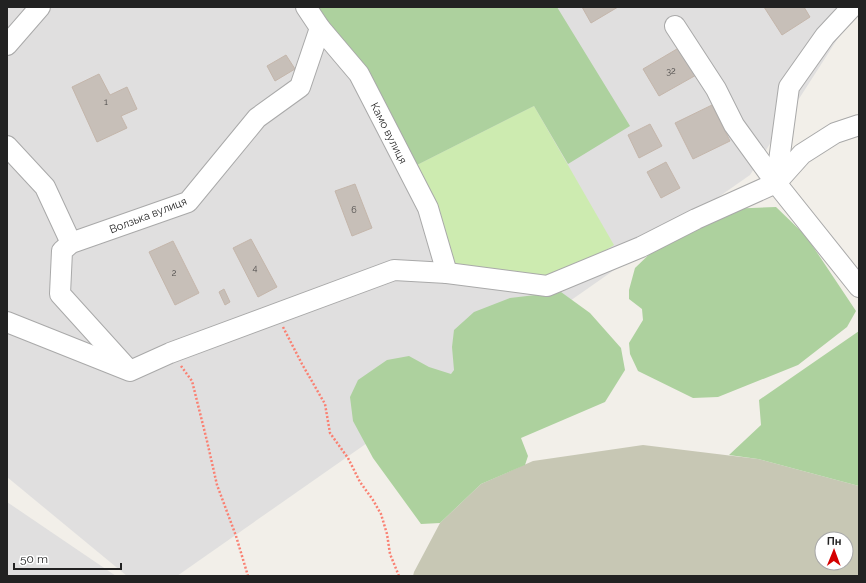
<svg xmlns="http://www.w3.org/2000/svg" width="866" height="583" viewBox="0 0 866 583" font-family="Raleway,sans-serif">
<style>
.residential{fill:#e0dfdf}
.construction{fill:#c7c7b4;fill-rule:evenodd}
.grass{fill:#cdebb0}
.forest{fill:#add19e}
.building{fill:#c7bfb8;stroke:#c4b6ab}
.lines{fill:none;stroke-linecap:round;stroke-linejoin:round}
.minor-casing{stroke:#a9a9a9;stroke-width:22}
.path{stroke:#fa8072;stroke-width:2.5;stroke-dasharray:2 2;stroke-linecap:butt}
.minor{stroke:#fff;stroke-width:20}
.labels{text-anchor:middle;stroke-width:3;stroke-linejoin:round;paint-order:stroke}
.number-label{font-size:9px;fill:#4b4948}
.street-label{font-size:11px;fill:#222;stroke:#fff}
</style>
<rect width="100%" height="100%" fill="#f2efe9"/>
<g class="residential">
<polygon points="7,7 858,7 750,175 177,576 127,576 7,477"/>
<polygon points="7,502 116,576 7,576"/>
</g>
<path class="construction" d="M643 445 758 459 859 486V576H413L414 572 440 523 481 484 533 461ZM822 539H846V563H822Z"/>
<polygon class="grass" points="534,106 614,245 600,254 546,277 453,265 413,167"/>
<g class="forest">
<polygon points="314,7 557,7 630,126 568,164 534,106 413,167"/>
<polygon points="776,207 806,236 856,311 847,327 798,365 718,397 693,398 638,371 630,354 629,343 643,320 642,309 629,299 629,290 635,268 661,243 726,209"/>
<polygon points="561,292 590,313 621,348 625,370 605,402 521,438 528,456 525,465 481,484 440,523 421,524 373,458 353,421 350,397 358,380 387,360 409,356 429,367 451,374 454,370 452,347 454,330 474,312 510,298"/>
<polygon points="859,331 859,486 758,459 729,455 761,425 759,400"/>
</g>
<g class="building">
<polygon points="582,7 618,7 591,23"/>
<polygon points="764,7 804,7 810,17 782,35"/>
<polygon points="682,46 698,74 659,96 643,69"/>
<polygon points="286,55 295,69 275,81 267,66"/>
<polygon points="99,74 110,95 127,87 137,109 121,116 127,128 97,142 72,87"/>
<polygon points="712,105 730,141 693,159 675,123"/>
<polygon points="650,124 662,146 639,158 628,135"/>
<polygon points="666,162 680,188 661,198 647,172"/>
<polygon points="355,184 372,228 352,236 335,191"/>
<polygon points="251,239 277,287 258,297 233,248"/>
<polygon points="173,241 199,293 175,305 149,252"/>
<polygon points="224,289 230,302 225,305 219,292"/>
</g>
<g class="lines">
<g class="minor-casing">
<g id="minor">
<polyline points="306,7 320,28 359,74 428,208 447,273"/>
<polyline points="675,26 716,89 734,125 776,183 859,287"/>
<polyline points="7,45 40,7"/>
<polyline points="7,146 45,187 71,243"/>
<polyline points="776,183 789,87 825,36 852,7"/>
<polyline points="7,322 130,371 170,353 394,270 447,273 547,286 641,247 696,219 776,183 802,154 835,133 859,125"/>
<polyline points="126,367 60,294 62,251 71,243 188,202 257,118 300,87 320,28"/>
</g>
</g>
<g class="path">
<polyline points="283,327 302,364 325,404 330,433 348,458 360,482 373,500 381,514 387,534 390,554 399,576"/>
<polyline points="181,366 192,381 207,441 217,485 236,536 248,576"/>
</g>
<use href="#minor" class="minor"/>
</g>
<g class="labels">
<g class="number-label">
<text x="671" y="74">32</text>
<text x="106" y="105">1</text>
<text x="354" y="213">6</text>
<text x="255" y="271">4</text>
<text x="174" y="276">2</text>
</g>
<g class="street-label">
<text transform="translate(389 133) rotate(63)" y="4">Камо вулиця</text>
<text transform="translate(148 215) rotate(-21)" y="4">Волзька вулиця</text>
</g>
</g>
<rect width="866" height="583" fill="none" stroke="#222222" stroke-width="16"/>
<g transform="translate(834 551) rotate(1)"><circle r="19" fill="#ffffff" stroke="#a7a7a7"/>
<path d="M0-3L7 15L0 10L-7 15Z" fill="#d40000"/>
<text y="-6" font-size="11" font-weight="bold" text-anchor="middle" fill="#222222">Пн</text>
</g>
<path d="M14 563v6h107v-6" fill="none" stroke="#222222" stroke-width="2"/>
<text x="20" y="563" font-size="12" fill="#222222" stroke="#ffffff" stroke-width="3" paint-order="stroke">50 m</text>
</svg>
